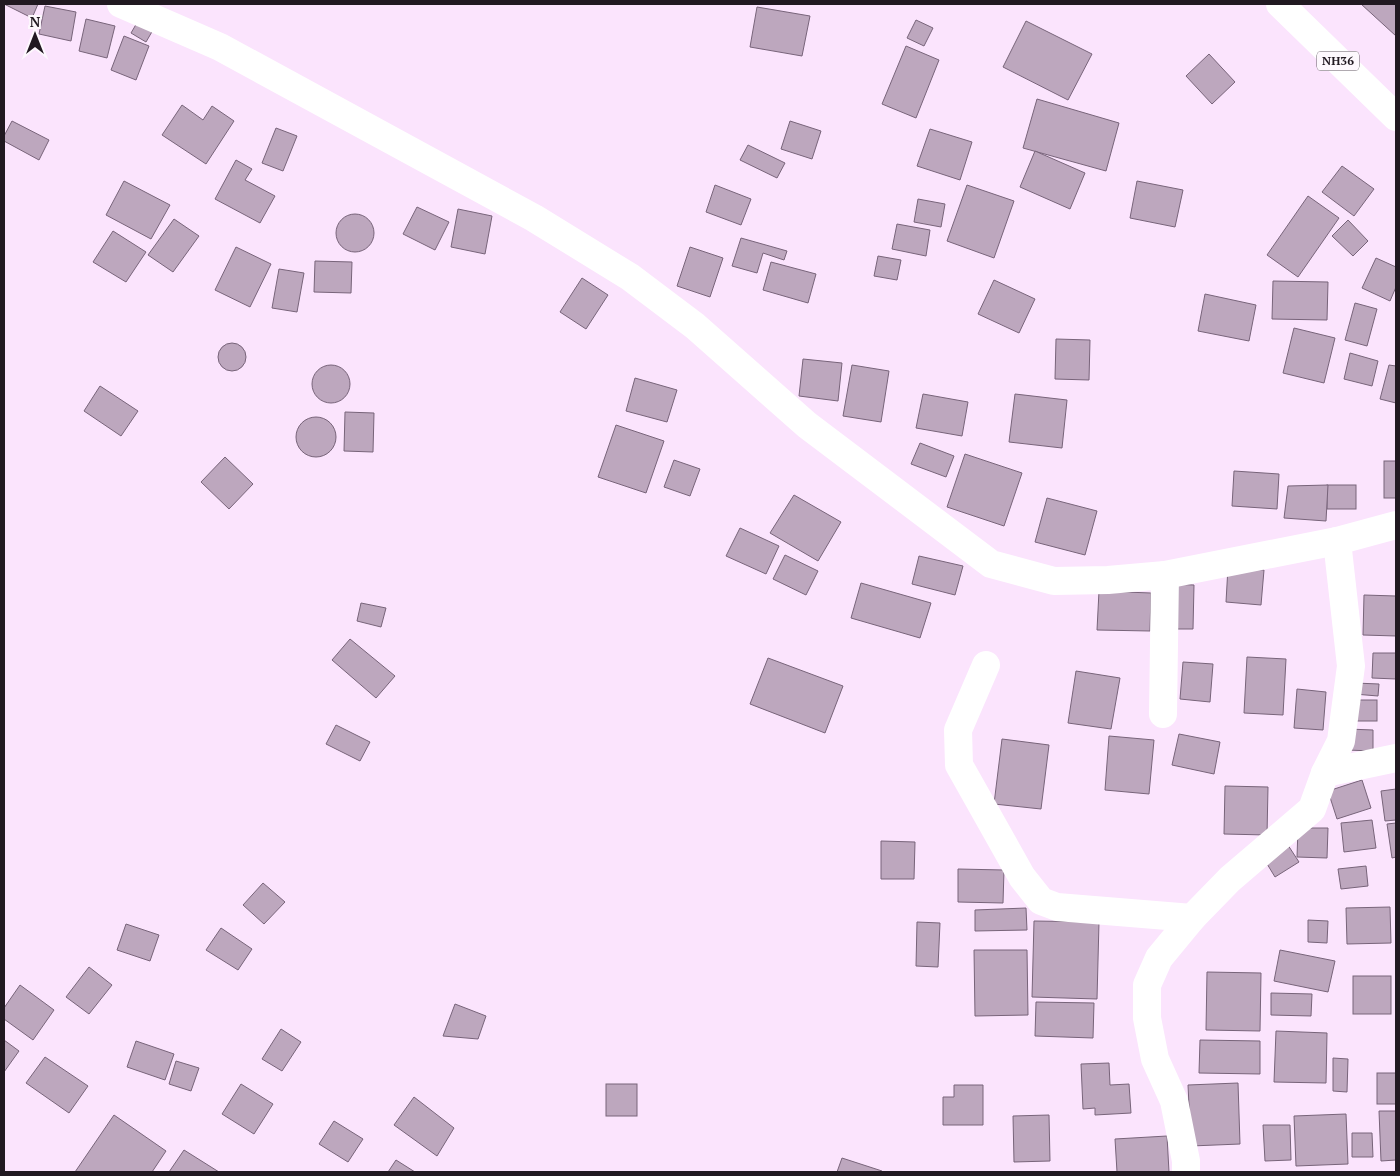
<svg xmlns="http://www.w3.org/2000/svg" width="1400" height="1176" viewBox="0 0 1400 1176" font-family="'PT Serif',serif">
<style>
.building{fill:#bda7be;stroke:#78647a}
.lines{fill:none;stroke-linecap:round;stroke-linejoin:round}
.minor{stroke:#fff;stroke-width:28}
.trunk{stroke:#fff;stroke-width:28}
.labels{text-anchor:middle;stroke-width:4;stroke-linejoin:round;paint-order:stroke}
.shield{fill:#fdf8fd;stroke:#635c63;stroke-width:1}
.shield-label{font-size:12px;font-weight:bold;fill:#211921}
</style>
<rect width="100%" height="100%" fill="#fbe4fd"/>
<g class="building">
<polygon points="4,4 38,4 32,18"/>
<polygon points="1361,4 1396,4 1396,36"/>
<polygon points="45,6 76,12 71,41 39,34"/>
<polygon points="757,7 810,16 802,56 750,47"/>
<polygon points="86,19 115,26 107,58 79,51"/>
<polygon points="916,20 933,28 924,46 907,38"/>
<polygon points="138,21 153,30 146,42 131,33"/>
<polygon points="1026,21 1092,54 1068,100 1003,67"/>
<polygon points="124,36 149,46 136,80 111,70"/>
<polygon points="906,46 939,60 916,118 882,104"/>
<polygon points="1209,54 1235,82 1212,104 1186,76"/>
<polygon points="1037,99 1119,123 1106,171 1023,148"/>
<polygon points="182,105 203,120 212,106 234,121 206,164 162,135"/>
<polygon points="12,121 49,140 39,160 4,141 4,136"/>
<polygon points="790,121 821,131 812,159 781,149"/>
<polygon points="276,128 297,136 283,171 262,163"/>
<polygon points="930,129 972,142 960,180 917,166"/>
<polygon points="748,145 785,163 777,178 740,160"/>
<polygon points="1035,151 1085,173 1070,209 1020,187"/>
<polygon points="236,160 252,169 245,180 275,196 260,223 215,199"/>
<polygon points="1342,166 1374,189 1354,216 1322,192"/>
<polygon points="124,181 170,205 151,239 106,215"/>
<polygon points="1137,181 1183,190 1175,227 1130,218"/>
<polygon points="715,185 751,199 741,225 706,212"/>
<polygon points="967,185 1014,201 994,258 947,241"/>
<polygon points="1308,196 1339,218 1298,277 1267,255"/>
<polygon points="918,199 945,204 941,227 914,222"/>
<polygon points="417,207 449,222 435,250 403,234"/>
<polygon points="458,209 492,216 485,254 451,247"/>
<circle cx="355" cy="233" r="19"/>
<polygon points="174,219 199,236 173,272 148,255"/>
<polygon points="1348,220 1368,241 1353,256 1332,236"/>
<polygon points="897,224 930,230 926,256 892,249"/>
<polygon points="113,231 146,252 126,282 93,262"/>
<polygon points="741,238 787,251 784,260 763,253 757,273 732,266"/>
<polygon points="236,247 271,264 250,307 215,290"/>
<polygon points="690,247 723,258 710,297 677,286"/>
<polygon points="878,256 901,260 897,280 874,276"/>
<polygon points="1376,258 1396,267 1396,287 1390,301 1362,288"/>
<polygon points="315,261 352,262 351,293 314,292"/>
<polygon points="771,262 816,274 808,303 763,290"/>
<polygon points="279,269 304,273 297,312 272,308"/>
<polygon points="582,278 608,295 586,329 560,312"/>
<polygon points="994,280 1035,299 1019,333 978,314"/>
<polygon points="1273,281 1328,282 1327,320 1272,319"/>
<polygon points="1205,294 1256,305 1249,341 1198,331"/>
<polygon points="1355,303 1377,309 1367,346 1345,340"/>
<polygon points="1294,328 1335,338 1324,383 1283,373"/>
<polygon points="1056,339 1090,340 1089,380 1055,379"/>
<circle cx="232" cy="357" r="14"/>
<polygon points="1350,353 1378,361 1372,386 1344,379"/>
<polygon points="803,359 842,363 838,401 799,396"/>
<circle cx="331" cy="384" r="19"/>
<polygon points="852,365 889,371 881,422 843,416"/>
<polygon points="1389,365 1396,366 1396,403 1380,399"/>
<polygon points="635,378 677,390 667,422 626,411"/>
<polygon points="100,386 138,411 121,436 84,411"/>
<polygon points="923,394 968,402 962,436 916,428"/>
<polygon points="1015,394 1067,400 1062,448 1009,442"/>
<polygon points="345,412 374,413 373,452 344,451"/>
<circle cx="316" cy="437" r="20"/>
<polygon points="616,425 664,441 646,493 598,477"/>
<polygon points="920,443 954,456 946,477 911,464"/>
<polygon points="965,454 1022,473 1004,526 947,507"/>
<polygon points="225,457 253,484 229,509 201,482"/>
<polygon points="674,460 700,469 690,496 664,487"/>
<rect x="1384" y="461" width="12" height="37"/>
<polygon points="1234,471 1279,474 1277,509 1232,506"/>
<rect x="1327" y="485" width="29" height="24"/>
<polygon points="1328,485 1326,521 1284,518 1288,486"/>
<polygon points="794,495 841,522 818,561 770,533"/>
<polygon points="1047,498 1097,511 1085,555 1035,542"/>
<polygon points="740,528 779,546 766,574 726,556"/>
<polygon points="785,555 818,571 806,595 773,579"/>
<polygon points="919,556 963,566 955,595 912,584"/>
<polygon points="1228,567 1264,570 1261,605 1226,602"/>
<polygon points="861,583 931,603 920,638 851,618"/>
<polygon points="1168,584 1194,585 1193,629 1167,629"/>
<polygon points="1099,591 1151,593 1150,631 1097,630"/>
<polygon points="1364,595 1396,596 1396,636 1363,635"/>
<polygon points="361,603 386,608 381,627 357,621"/>
<polygon points="350,639 395,676 376,698 332,660"/>
<polygon points="1373,653 1396,653 1396,679 1372,678"/>
<polygon points="1247,657 1286,659 1283,715 1244,713"/>
<polygon points="768,658 843,686 825,733 750,704"/>
<polygon points="1183,662 1213,664 1210,702 1180,699"/>
<polygon points="1076,671 1120,678 1111,729 1068,723"/>
<polygon points="1355,683 1379,684 1378,696 1354,694"/>
<polygon points="1297,689 1326,692 1323,730 1294,728"/>
<rect x="1351" y="700" width="26" height="21"/>
<polygon points="336,725 370,742 360,761 326,744"/>
<polygon points="1348,729 1373,730 1373,751 1347,750"/>
<polygon points="1179,734 1220,742 1214,774 1172,765"/>
<polygon points="1109,736 1154,740 1149,794 1105,790"/>
<polygon points="1002,739 1049,745 1041,809 994,804"/>
<polygon points="1362,780 1371,808 1337,819 1328,791"/>
<polygon points="1225,786 1268,787 1267,835 1224,834"/>
<polygon points="1396,789 1396,820 1385,821 1381,791"/>
<polygon points="1372,820 1376,848 1344,852 1341,823"/>
<polygon points="1396,823 1396,857 1392,858 1387,824"/>
<polygon points="1298,828 1328,828 1327,858 1297,857"/>
<polygon points="1284,839 1299,862 1275,877 1261,854"/>
<polygon points="881,841 915,842 914,879 881,879"/>
<polygon points="1366,866 1368,886 1341,889 1338,869"/>
<polygon points="958,869 1004,870 1003,903 958,902"/>
<polygon points="263,883 285,902 264,924 243,905"/>
<polygon points="1390,907 1391,943 1347,944 1346,908"/>
<polygon points="1026,908 1027,930 975,931 975,910"/>
<polygon points="1308,920 1328,921 1327,943 1308,942"/>
<polygon points="1034,921 1099,922 1097,999 1032,997"/>
<polygon points="917,922 940,923 938,967 916,966"/>
<polygon points="126,924 159,935 150,961 117,950"/>
<polygon points="221,928 252,949 238,970 206,950"/>
<polygon points="974,950 1027,950 1028,1015 975,1016"/>
<polygon points="1280,950 1335,961 1328,992 1274,981"/>
<polygon points="89,967 112,985 89,1014 66,997"/>
<polygon points="1207,972 1261,973 1260,1031 1206,1030"/>
<rect x="1353" y="976" width="38" height="38"/>
<polygon points="20,985 54,1010 33,1040 4,1019 4,1008"/>
<polygon points="1271,993 1312,994 1311,1016 1271,1015"/>
<polygon points="1036,1002 1094,1003 1093,1038 1035,1036"/>
<polygon points="455,1004 486,1016 478,1039 443,1036"/>
<polygon points="281,1029 301,1042 282,1071 262,1059"/>
<polygon points="1276,1031 1327,1033 1326,1083 1274,1082"/>
<polygon points="4,1040 19,1051 4,1072"/>
<polygon points="1200,1040 1260,1041 1260,1074 1199,1073"/>
<polygon points="136,1041 174,1054 165,1080 127,1067"/>
<polygon points="45,1057 88,1086 69,1113 26,1083"/>
<polygon points="1333,1058 1348,1059 1347,1092 1333,1091"/>
<polygon points="176,1061 199,1068 191,1091 169,1084"/>
<polygon points="1109,1063 1110,1085 1129,1084 1131,1113 1095,1115 1095,1108 1083,1109 1081,1064"/>
<rect x="1377" y="1073" width="19" height="31"/>
<polygon points="1238,1083 1240,1144 1191,1146 1188,1085"/>
<polygon points="241,1084 273,1104 254,1134 222,1114"/>
<rect x="606" y="1084" width="31" height="32"/>
<polygon points="954,1085 983,1085 983,1125 943,1125 943,1097 954,1097"/>
<polygon points="414,1097 454,1128 437,1156 394,1125"/>
<polygon points="1379,1111 1396,1111 1396,1160 1381,1161"/>
<polygon points="1346,1114 1348,1164 1296,1166 1294,1116"/>
<polygon points="114,1115 166,1151 152,1172 75,1172"/>
<polygon points="1049,1115 1050,1161 1014,1162 1013,1116"/>
<polygon points="334,1121 363,1139 348,1162 319,1144"/>
<polygon points="1263,1125 1290,1125 1291,1160 1265,1161"/>
<polygon points="1352,1133 1372,1133 1373,1157 1352,1157"/>
<polygon points="1167,1136 1169,1172 1117,1172 1115,1139"/>
<polygon points="184,1150 219,1172 169,1172"/>
<polygon points="842,1158 882,1171 881,1172 837,1172"/>
<polygon points="396,1160 415,1172 388,1172"/>
</g>
<g class="lines">
<g class="minor">
<polyline points="121,4 220,47 534,218 630,277 695,326 807,425 991,564 1054,581 1108,580 1165,575 1337,541 1396,525"/>
<polyline points="986,665 958,730 959,765 1022,877 1041,901 1057,907 1192,918"/>
<polyline points="1163,714 1165,575"/>
<polyline points="1325,773 1396,758"/>
<polyline points="1186,1172 1186,1161 1174,1101 1155,1059 1147,1018 1147,985 1159,958 1192,918 1230,879 1312,809 1325,773 1341,741 1351,666 1337,541"/>
</g>
<polyline class="trunk" points="1280,4 1396,117"/>
</g>
<g class="labels">
<rect class="shield" x="1317" y="51.5" width="42" height="19" rx="4"/>
<g class="shield-label">
<text x="1338" y="65">NH36</text>
</g>
</g>
<rect width="1400" height="1176" fill="none" stroke="#211921" stroke-width="10"/>
<g transform="translate(35 35)" stroke="#fdf8fd" stroke-width="4" paint-order="stroke">
<path d="M0-4L9 19L0 12L-9 19Z" fill="#211921"/>
<text y="-8" font-size="14" font-weight="bold" text-anchor="middle" fill="#211921">N</text>
</g>
</svg>
